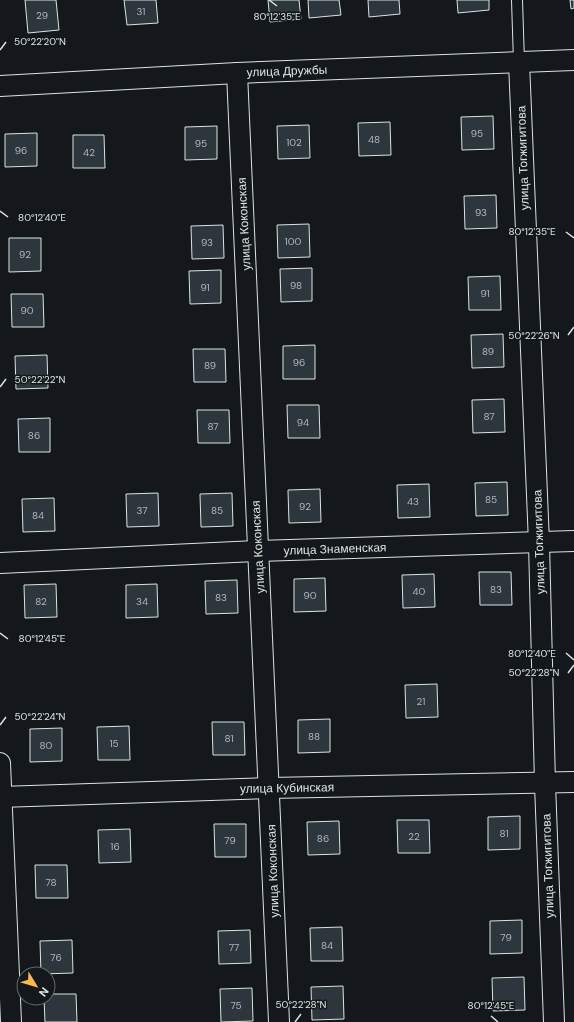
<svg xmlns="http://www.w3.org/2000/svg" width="574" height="1022" viewBox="0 0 574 1022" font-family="'DM Sans',sans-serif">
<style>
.building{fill:#2c363c;stroke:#d8e6dc}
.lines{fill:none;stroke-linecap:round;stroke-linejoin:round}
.lane-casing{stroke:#d8e6dc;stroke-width:12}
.street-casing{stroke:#d8e6dc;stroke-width:22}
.lane{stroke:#14181c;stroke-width:10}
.street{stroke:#14181c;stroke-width:20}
.ticks{fill:none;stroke:#d8e6dc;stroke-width:1.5}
.labels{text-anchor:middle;stroke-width:3;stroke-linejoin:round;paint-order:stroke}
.number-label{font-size:10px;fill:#adbab4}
.street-label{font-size:12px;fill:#d8e6dc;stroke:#14181c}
.ticks-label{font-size:10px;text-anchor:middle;fill:#d8e6dc;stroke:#14181c;stroke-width:3;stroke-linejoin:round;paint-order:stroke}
</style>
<rect width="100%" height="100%" fill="#14181c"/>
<g class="building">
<polygon points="25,0 56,0 59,30 28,33"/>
<polygon points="124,0 156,0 158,23 127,25"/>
<polygon points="268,0 299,0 301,19 270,22"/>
<polygon points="308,0 339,0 341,15 309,18"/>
<polygon points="368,0 399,0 400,14 369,17"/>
<polygon points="457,0 489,0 489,10 458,13"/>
<polygon points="570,0 574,0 574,8 571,9"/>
<polygon points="493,116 494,149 462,150 461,117"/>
<polygon points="390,122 391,155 359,156 358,123"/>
<polygon points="309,125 310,158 278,159 277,126"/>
<polygon points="217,126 217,159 185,160 185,127"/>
<polygon points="37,133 37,166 5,167 5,134"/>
<polygon points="73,135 104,135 105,168 73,168"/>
<polygon points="496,195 497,228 465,229 464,196"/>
<polygon points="309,224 310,257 278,258 277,225"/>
<polygon points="223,225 224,258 192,259 191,226"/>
<polygon points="9,238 41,238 41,271 9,272"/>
<polygon points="312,268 312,301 281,302 280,269"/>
<polygon points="221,270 221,303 190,304 189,271"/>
<polygon points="500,276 501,310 469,310 468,277"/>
<polygon points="11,294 43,294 44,327 12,327"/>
<polygon points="503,334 504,367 472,368 471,335"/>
<polygon points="315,345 315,379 283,379 283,346"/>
<polygon points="193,349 225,349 226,382 194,382"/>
<polygon points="47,355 48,388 16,389 15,356"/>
<polygon points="504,399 505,432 473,433 472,400"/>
<polygon points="287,405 319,405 320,438 288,438"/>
<polygon points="197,410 229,410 230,443 198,443"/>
<polygon points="50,418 50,452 19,452 18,419"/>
<polygon points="507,482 508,515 476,516 475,483"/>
<polygon points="429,484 430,517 398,518 397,485"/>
<polygon points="320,489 321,522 289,523 288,490"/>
<polygon points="158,493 159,526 127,527 126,494"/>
<polygon points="232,493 233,526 201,527 200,494"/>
<polygon points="54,498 55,531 23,532 22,499"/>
<polygon points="479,572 511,572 512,605 480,605"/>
<polygon points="434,574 435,607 403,608 402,575"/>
<polygon points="325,578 326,611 294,612 294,579"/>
<polygon points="237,580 238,613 206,614 205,581"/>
<polygon points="56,584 57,617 25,618 24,585"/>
<polygon points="157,584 158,617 126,618 126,585"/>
<polygon points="437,684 438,717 406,718 405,685"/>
<polygon points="330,719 330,752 298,753 298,720"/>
<polygon points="212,722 244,722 245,755 213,755"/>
<polygon points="129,726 130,760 98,760 97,727"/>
<polygon points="62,728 62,761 30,762 30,729"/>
<polygon points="520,816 520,849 488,850 488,817"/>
<polygon points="397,820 429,820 430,853 398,853"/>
<polygon points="339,821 340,854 308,855 307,822"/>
<polygon points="214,824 246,824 246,857 215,857"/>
<polygon points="130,829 131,862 99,863 98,830"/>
<polygon points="35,865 67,865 68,898 36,898"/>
<polygon points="522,920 522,953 490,954 490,921"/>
<polygon points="342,927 343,961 311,961 310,928"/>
<polygon points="250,930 251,963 219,964 218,931"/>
<polygon points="72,940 73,973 41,974 40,941"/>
<polygon points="524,977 525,1010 493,1011 492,978"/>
<polygon points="343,986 344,1019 312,1020 311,987"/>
<polygon points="252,988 253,1021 221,1022 220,989"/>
<polygon points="48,994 76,994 77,1022 45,1022 44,998 48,998"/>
</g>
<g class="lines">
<g class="lane-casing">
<polyline id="lane" points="517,0 519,62"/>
</g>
<g class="street-casing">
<g id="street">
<polyline points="519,62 539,543 545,784 554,1022"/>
<polyline points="237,73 279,1022"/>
<polyline points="0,86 237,73 574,60"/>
<polyline points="0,563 258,551 574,541"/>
<polyline points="0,763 11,1022"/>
<polyline points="0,797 269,788 574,782"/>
</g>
</g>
<use href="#lane" class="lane"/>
<use href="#street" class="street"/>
</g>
<path class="ticks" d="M269 0 277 6M0 50 6 42M0 211 8 217M566 232 574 238M568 335 574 327M0 387 6 379M0 633 8 639M566 653 574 660M568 673 574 665M0 725 6 717M491 1016 498 1022M295 1022 301 1014"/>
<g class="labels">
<g class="number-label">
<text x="141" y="15">31</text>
<text x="42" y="19">29</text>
<text x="477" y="137">95</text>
<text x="374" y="143">48</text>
<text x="294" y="146">102</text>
<text x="201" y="147">95</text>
<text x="21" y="154">96</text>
<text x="89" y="156">42</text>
<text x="481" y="216">93</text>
<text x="293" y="245">100</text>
<text x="207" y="246">93</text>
<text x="25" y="258">92</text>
<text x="296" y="289">98</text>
<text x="205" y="291">91</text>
<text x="485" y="297">91</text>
<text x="27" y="314">90</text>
<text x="488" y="355">89</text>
<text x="299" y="366">96</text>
<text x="210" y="369">89</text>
<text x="489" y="420">87</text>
<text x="303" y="426">94</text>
<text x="213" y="430">87</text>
<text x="34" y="439">86</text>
<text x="491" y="503">85</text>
<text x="413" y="505">43</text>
<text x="305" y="510">92</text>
<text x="142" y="514">37</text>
<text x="217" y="514">85</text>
<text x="38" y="519">84</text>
<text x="496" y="593">83</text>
<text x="419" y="595">40</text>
<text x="310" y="599">90</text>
<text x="221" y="601">83</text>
<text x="41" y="605">82</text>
<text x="142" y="605">34</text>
<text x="421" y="705">21</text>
<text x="314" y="740">88</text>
<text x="229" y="742">81</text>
<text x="114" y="747">15</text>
<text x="46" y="749">80</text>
<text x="504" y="837">81</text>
<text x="414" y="840">22</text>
<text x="323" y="842">86</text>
<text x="230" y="844">79</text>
<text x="115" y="850">16</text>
<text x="51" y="886">78</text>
<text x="506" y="941">79</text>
<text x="327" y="949">84</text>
<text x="234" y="951">77</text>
<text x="56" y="961">76</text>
<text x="236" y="1009">75</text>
</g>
<g class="street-label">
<text transform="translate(287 71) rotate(-2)" y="4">улица Дружбы</text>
<text transform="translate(523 158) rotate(-92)" y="4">улица Тогжигитова</text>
<text transform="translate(244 224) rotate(-93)" y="4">улица Коконская</text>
<text transform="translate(539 542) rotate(-92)" y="4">улица Тогжигитова</text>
<text transform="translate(258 547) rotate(-93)" y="4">улица Коконская</text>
<text transform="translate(335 549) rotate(-2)" y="4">улица Знаменская</text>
<text transform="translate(287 788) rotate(-1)" y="4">улица Кубинская</text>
<text transform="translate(548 866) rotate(-92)" y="4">улица Тогжигитова</text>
<text transform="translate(273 871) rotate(-92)" y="4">улица Коконская</text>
</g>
</g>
<g class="ticks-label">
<text x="277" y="20">80°12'35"E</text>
<text x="40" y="45">50°22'20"N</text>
<text x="42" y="221">80°12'40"E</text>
<text x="532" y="235">80°12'35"E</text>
<text x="534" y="339">50°22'26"N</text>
<text x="40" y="383">50°22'22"N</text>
<text x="42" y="642">80°12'45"E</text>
<text x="532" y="657">80°12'40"E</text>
<text x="534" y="676">50°22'28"N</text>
<text x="40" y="720">50°22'24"N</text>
<text x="301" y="1008">50°22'28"N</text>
<text x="491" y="1009">80°12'45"E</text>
</g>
<g transform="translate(36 986) rotate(128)"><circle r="19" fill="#14181c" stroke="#626a69"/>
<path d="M0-3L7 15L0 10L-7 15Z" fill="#ffb74d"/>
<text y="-6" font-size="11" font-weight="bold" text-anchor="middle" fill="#d8e6dc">N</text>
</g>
</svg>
